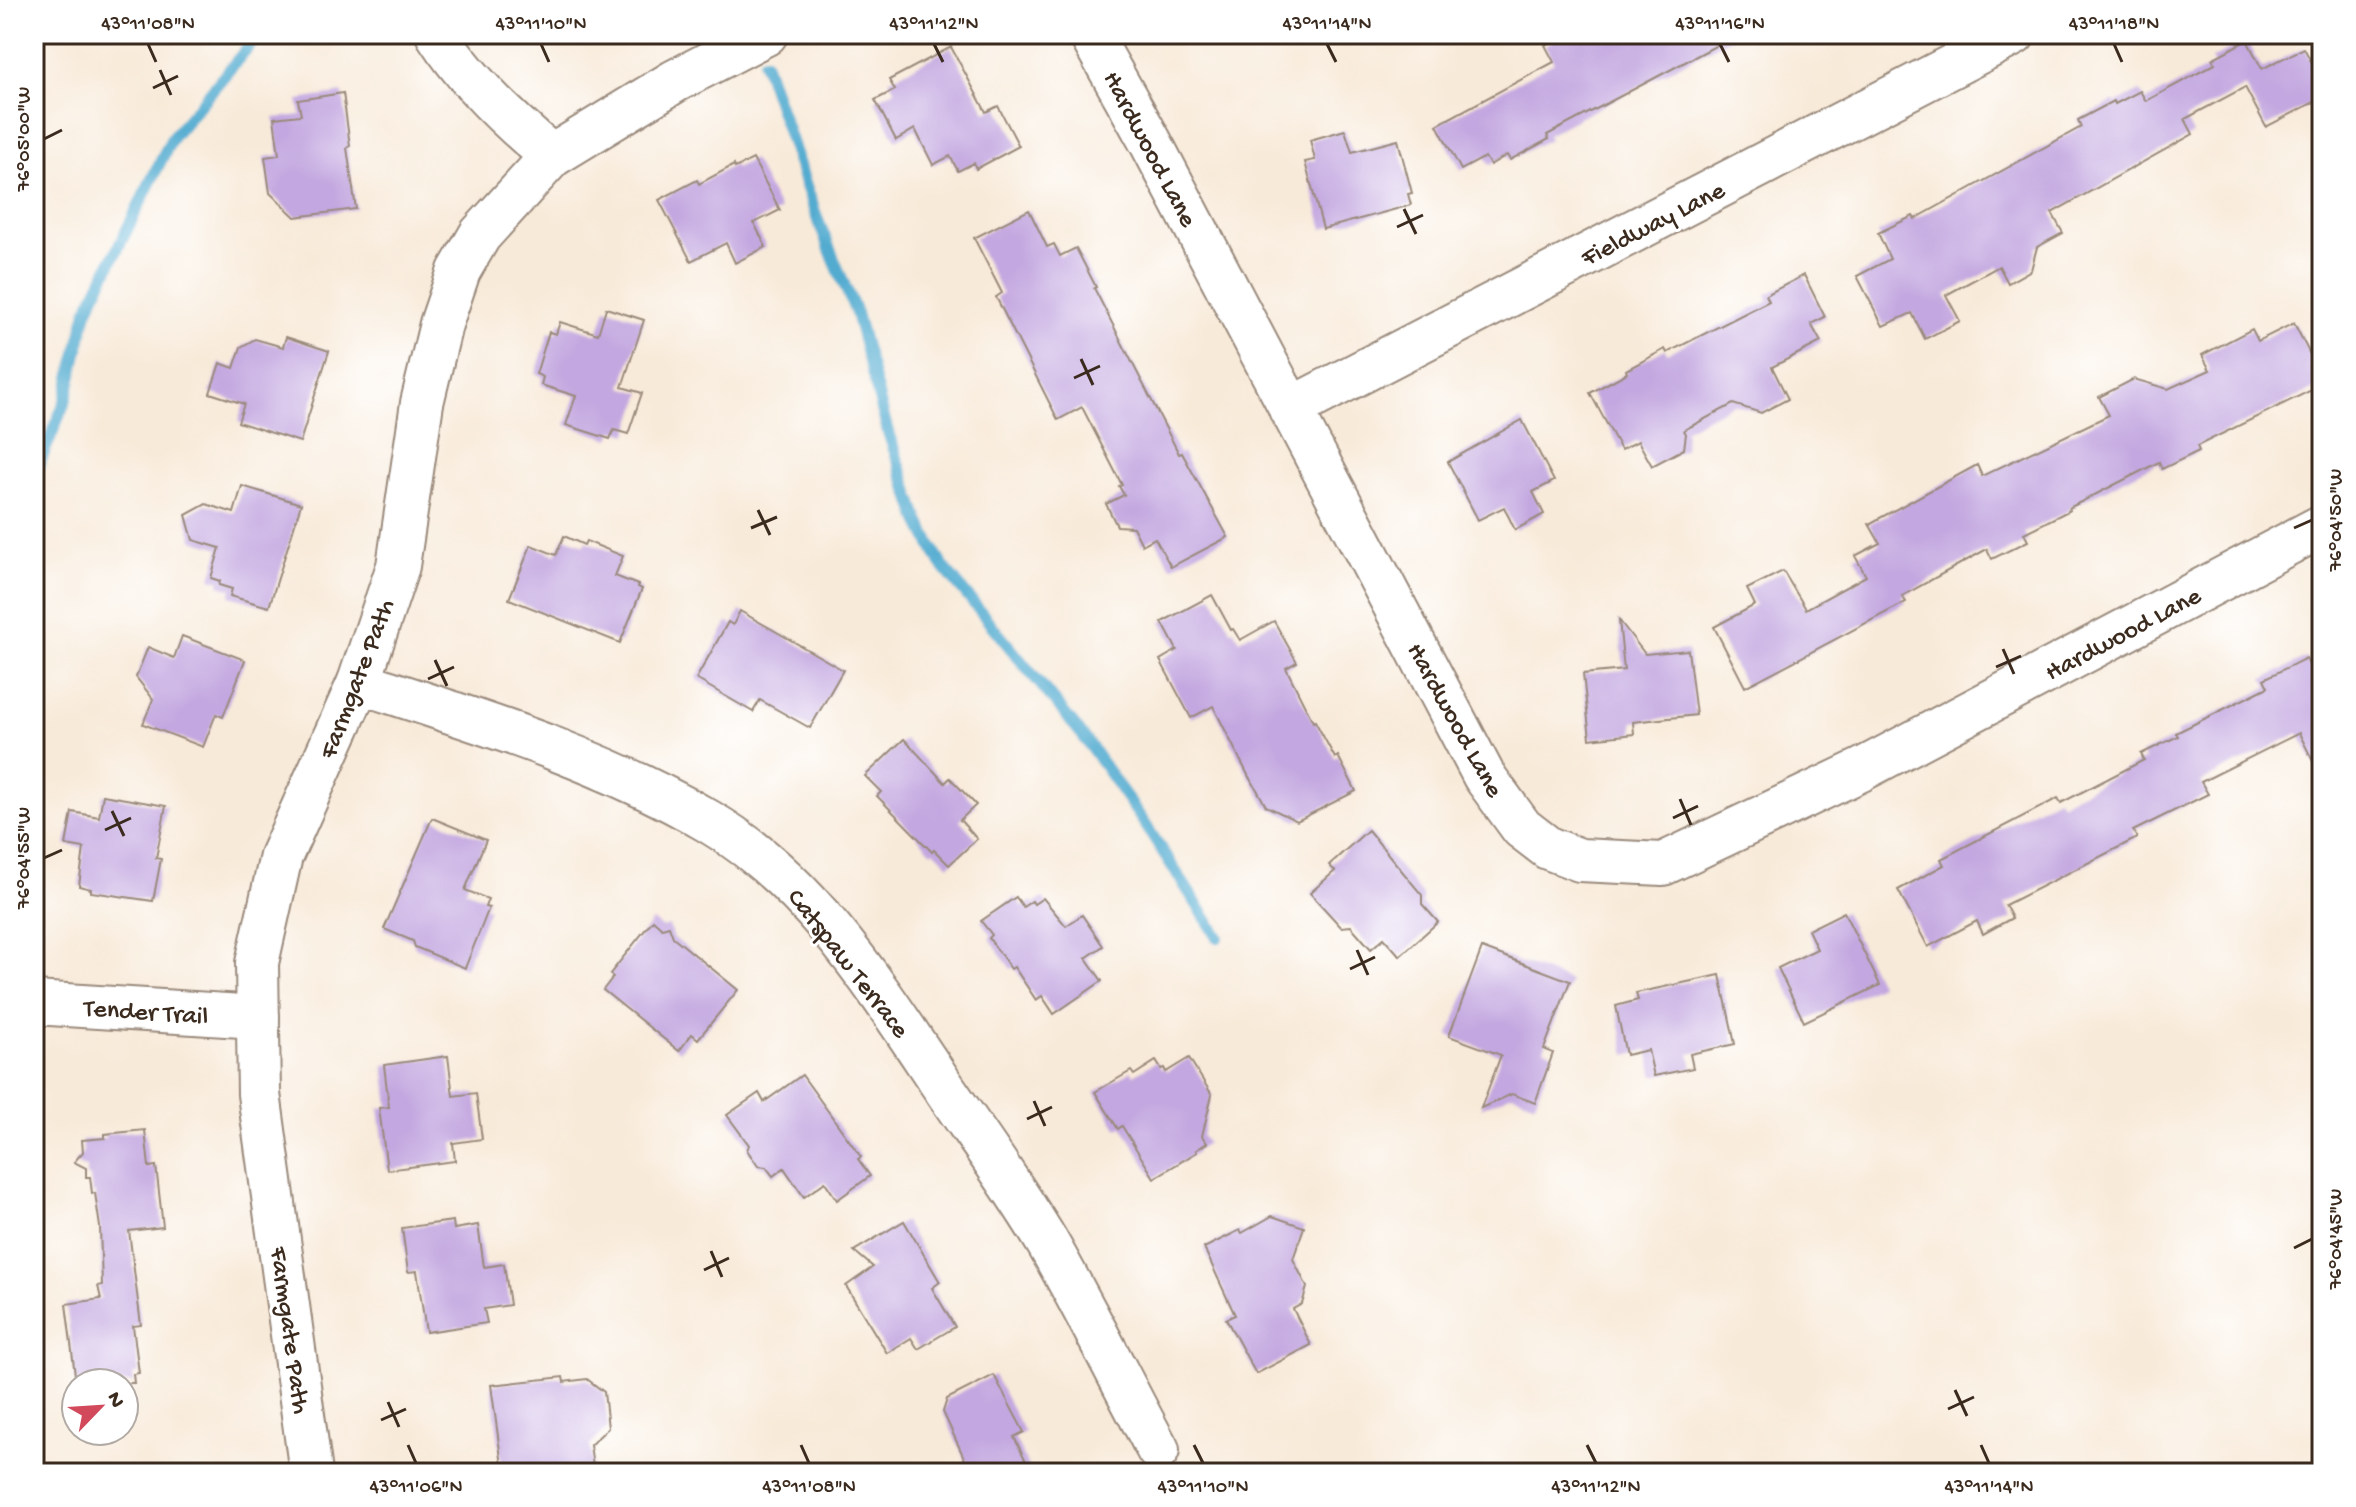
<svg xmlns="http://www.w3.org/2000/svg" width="2356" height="1507" font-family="'Gochi Hand',sans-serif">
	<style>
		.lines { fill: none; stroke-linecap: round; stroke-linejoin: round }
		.stream { stroke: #53acd0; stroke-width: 12 }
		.building { fill: #c3a7e0 }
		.minor-casing { stroke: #9a8a7c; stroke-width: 46 }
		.minor { stroke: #fff; stroke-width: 42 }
		.ticks { fill: none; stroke: #3b2a1e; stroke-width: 3 }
		.labels { text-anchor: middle; stroke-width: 6; stroke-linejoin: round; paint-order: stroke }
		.street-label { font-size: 26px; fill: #3b2a1e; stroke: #fff }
		.neatline { fill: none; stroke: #3b2a1e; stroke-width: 3 }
		.ticks-label { font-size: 20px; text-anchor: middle; fill: #3b2a1e }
	</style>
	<rect width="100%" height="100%" fill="#fff"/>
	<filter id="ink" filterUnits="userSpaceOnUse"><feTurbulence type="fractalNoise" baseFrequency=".0125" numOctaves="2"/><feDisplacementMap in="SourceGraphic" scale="16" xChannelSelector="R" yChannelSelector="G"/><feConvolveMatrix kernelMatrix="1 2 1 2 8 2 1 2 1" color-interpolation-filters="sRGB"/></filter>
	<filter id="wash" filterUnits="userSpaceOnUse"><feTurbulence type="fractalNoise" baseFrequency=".006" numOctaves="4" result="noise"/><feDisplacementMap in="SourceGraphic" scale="32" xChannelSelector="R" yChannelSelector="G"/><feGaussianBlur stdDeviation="1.8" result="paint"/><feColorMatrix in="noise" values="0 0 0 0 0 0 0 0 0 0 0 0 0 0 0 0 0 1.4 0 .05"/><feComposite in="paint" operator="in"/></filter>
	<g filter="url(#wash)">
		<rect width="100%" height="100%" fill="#f8ead9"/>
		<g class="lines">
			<g class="stream">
				<path d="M764 62 817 218 856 313 888 432 919 521 941 564 1084 737 1145 824 1218 937"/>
				<path d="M34 477 66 399 87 311 172 138 259 34"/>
			</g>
		</g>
		<g id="blocks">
			<g class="building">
				<path d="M1566 34H1738L1547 135 1549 139 1510 160 1507 155 1490 165 1485 157 1461 170 1437 125 1554 62 1545 45Z"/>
				<path d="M2247 40 2262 69 2304 48 2322 82V98L2266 127 2245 87 2185 119 2193 134 2052 213 2063 233 2037 247 2031 270 2008 283 1999 266 1946 295 1960 321 1925 339 1912 313 1883 326 1857 276 1890 259 1878 233 1913 216 1915 219 2081 127 2078 120 2114 101 2115 104 2140 91 2146 101 2215 64 2212 59Z"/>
				<path d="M951 47 986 112 998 106 1019 146 976 169 974 163 958 171 950 156 933 165 915 129 896 140 875 100 895 90 889 80Z"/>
				<path d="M343 93 350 146 347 148 356 209 295 217 270 193 265 157 279 155 274 118 301 115 298 100Z"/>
				<path d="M1345 130 1352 152 1398 140 1412 193 1408 194 1411 205 1323 229 1305 162 1315 160 1310 140Z"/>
				<path d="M753 159 780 210 754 223 766 247 735 263 726 243 691 261 659 200 697 180 699 184 734 165 735 168Z"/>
				<path d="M1029 210 1047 247 1054 244 1060 256 1076 248 1096 287 1094 288 1179 454 1182 453 1228 537 1171 567 1155 538 1142 545 1133 527 1117 526 1106 504 1124 495 1119 486 1122 485 1082 407 1058 420 996 297 1002 293 974 238Z"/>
				<path d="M1804 275 1825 317 1811 324 1821 342 1772 367 1788 399 1761 413 1733 404 1684 430 1686 434 1684 449 1652 466 1638 441 1621 450 1590 393 1627 373 1626 370 1665 349 1667 353 1769 301 1766 295Z"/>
				<path d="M606 308 644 320 622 387 642 393 628 434 614 430 610 439 566 425 576 396 541 385 543 377 536 374 549 332 556 334 560 322 598 334Z"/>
				<path d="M2294 323 2322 378V385L2197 446 2199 451 2162 469 2159 462 2069 508 2070 510 2024 533 2028 541 1992 559 1987 549 1902 596 1906 602 1745 687 1714 627 1755 605 1747 589 1783 571 1806 609 1866 576 1855 556 1880 543 1869 524 1977 465 1982 476 2109 415 2099 397 2134 379 2168 389 2210 370 2202 355 2252 329 2258 341Z"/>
				<path d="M286 337 329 351 300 442 238 422 244 404 210 393 220 363 234 368 241 347 255 339 283 347Z"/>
				<path d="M1522 420 1554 481 1533 492 1544 514 1515 530 1504 507 1478 520 1448 462Z"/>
				<path d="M242 486 301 504 269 607 230 596 232 589 219 585 220 581 211 578 220 548 193 540 186 515 206 504 234 513Z"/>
				<path d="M564 536 584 545 586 541 623 556 615 576 638 585V587L642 589 620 643 509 599 531 545 556 555Z"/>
				<path d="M1212 595 1231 630 1233 629 1240 640 1274 621 1297 662 1286 668 1313 722 1315 721 1335 758 1338 756 1356 791 1297 821 1266 806 1251 779H1250L1213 706 1191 718 1160 660 1177 650 1162 622Z"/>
				<path d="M740 611 843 670 810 728 760 700 753 712 696 679 728 622 733 625Z"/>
				<path d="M1619 620 1645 654 1688 650 1696 715 1633 722 1634 734 1590 739 1583 674 1624 670Z"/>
				<path d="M182 636 245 660 223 717 216 714 203 747 143 724 153 699 136 677 148 647 174 658Z"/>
				<path d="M2306 658 2313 674 2322 670V779L2299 733 2201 782 2208 794 2133 831 2137 838 2005 905 2012 918 1983 934 1977 921 1928 947 1898 890 1944 865 1941 859 2058 798 2061 803 2144 760 2141 754 2178 736 2176 733 2268 687 2264 679Z"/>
				<path d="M904 739 945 783 950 778 976 805 960 820 977 839 949 865 934 850 932 852 877 796 881 792 865 776Z"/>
				<path d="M103 795 166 806 156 858 161 859 153 901 91 892V889L79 886 84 848 66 845 72 812 99 817Z"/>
				<path d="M432 818 486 840 465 890 488 899 485 907 489 908 465 968 415 947 413 941 384 929Z"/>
				<path d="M1368 830 1422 895V904L1438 922 1400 956 1384 938 1371 949 1351 926 1341 927 1310 893 1335 871 1329 865Z"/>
				<path d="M1016 897 1023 907 1032 901 1034 904 1043 898 1066 926 1082 915 1103 946 1086 958 1102 981 1054 1014 1042 996 1036 1000 1014 967 1011 969 989 938 992 935 981 921Z"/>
				<path d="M1844 912 1880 985 1804 1022 1778 968 1817 949 1808 930Z"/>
				<path d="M653 920 662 928 669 926 673 937 738 990 698 1039 692 1034 679 1051 603 990 613 977 610 974Z"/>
				<path d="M1482 948 1570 981 1544 1049 1553 1053 1535 1103 1512 1094 1481 1108 1501 1055 1449 1036Z"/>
				<path d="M1720 975 1735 1044 1690 1054 1693 1068 1654 1076 1648 1050 1626 1055 1616 1006 1638 1000 1636 993Z"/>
				<path d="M448 1056 453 1096 476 1093 482 1139 453 1143 455 1161 387 1170 379 1108 389 1107 384 1065Z"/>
				<path d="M1189 1058 1212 1095 1202 1136 1207 1143 1196 1150 1197 1152 1154 1178 1122 1126 1118 1129 1095 1092 1131 1071 1134 1075 1156 1061 1161 1069 1164 1068 1166 1072Z"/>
				<path d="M802 1075 861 1157 858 1159 870 1176 837 1200 825 1182 804 1197 784 1168 773 1176 766 1167 758 1166 747 1150 749 1145 727 1115 759 1093 764 1102Z"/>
				<path d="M145 1130 149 1167 156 1166 163 1227 129 1231 141 1325 133 1326 139 1373 133 1374 134 1383H76L66 1304 101 1299 98 1286 102 1285 100 1227 95 1193H92L90 1177H86V1168L74 1162 83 1152 82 1140 105 1138V1134Z"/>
				<path d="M1272 1216 1304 1227 1293 1259 1307 1287 1302 1304 1293 1309 1311 1345 1256 1374 1226 1319 1235 1315 1204 1248 1240 1230 1242 1233Z"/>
				<path d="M453 1221 454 1229 478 1225 484 1267 504 1264 510 1305 484 1309 487 1323 426 1332 417 1271 408 1272 402 1228Z"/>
				<path d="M904 1221 940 1282 932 1288 955 1327 918 1349 911 1338 887 1353 846 1286 873 1267 854 1251Z"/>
				<path d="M994 1375 1024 1432 1014 1437 1032 1473H971L943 1412 947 1399Z"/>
				<path d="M563 1377 564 1382 587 1379 604 1392 608 1428 590 1445 594 1473H503L491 1385Z"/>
			</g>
		</g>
	</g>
	<g filter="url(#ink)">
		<use href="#blocks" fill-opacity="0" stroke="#9a8a7c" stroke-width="2"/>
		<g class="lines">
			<defs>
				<g id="minor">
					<path d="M437 34C467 81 509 121 552 156"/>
					<path d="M1090 34 1151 143 1484 776 1522 828 1548 848 1580 860 1663 864 1861 770 2322 526"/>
					<path d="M1290 409 2014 34"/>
					<path d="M359 682C478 721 600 758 708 821 807 878 874 983 936 1076 973 1131 1013 1185 1047 1242 1086 1310 1121 1381 1158 1450"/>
					<path d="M34 1003 258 1017"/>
					<path d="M311 1473 259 1094 257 963 281 856 359 682 398 566 422 403 441 324 459 271 480 235 552 156 675 81 766 34"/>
				</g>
			</defs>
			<use href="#minor" class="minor-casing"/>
			<use href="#minor" class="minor"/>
		</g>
	</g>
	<path class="ticks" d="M148 44 156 62M541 44 549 62M934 44 943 62M1327 44 1336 62M1720 44 1729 62M2114 44 2122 62M160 70 171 95M153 88 178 76M44 139 62 130M1404 209 1416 234M1397 227 1423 215M1081 359 1093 385M1074 378 1100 366M758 510 770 535M751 528 777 517M2294 528 2312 520M2003 649 2014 674M435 660 447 686M1996 667 2021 656M428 679 454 667M1680 799 1691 825M112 811 124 836M1673 818 1698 806M105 830 131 818M44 858 62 850M1357 950 1368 975M1350 969 1375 957M1034 1101 1045 1126M1027 1119 1052 1107M2294 1248 2312 1239M711 1251 722 1277M704 1270 729 1258M1955 1390 1967 1416M388 1402 399 1427M1948 1409 1974 1397M381 1420 406 1409M408 1445 416 1463M801 1445 809 1463M1194 1445 1203 1463M1587 1445 1596 1463M1981 1445 1989 1463"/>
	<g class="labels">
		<g class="street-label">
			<text transform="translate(1152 148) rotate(62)" y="9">Hardwood Lane</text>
			<text transform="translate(1652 222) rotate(-27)" y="9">Fieldway Lane</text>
			<text transform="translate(2122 632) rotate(-28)" y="9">Hardwood Lane</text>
			<text transform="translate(355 678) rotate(-69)" y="9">Farmgate Path</text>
			<text transform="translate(1457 719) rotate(61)" y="9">Hardwood Lane</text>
			<text transform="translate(850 962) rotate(52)" y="9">Catspaw Terrace</text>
			<text transform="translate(146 1010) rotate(4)" y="9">Tender Trail</text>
			<text transform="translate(292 1330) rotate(82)" y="9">Farmgate Path</text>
		</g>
	</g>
	<rect width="2356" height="1507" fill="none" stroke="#fff" stroke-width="88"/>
	<g transform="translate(100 1407) rotate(65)"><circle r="38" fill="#ffffff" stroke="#b1aaa5" stroke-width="2"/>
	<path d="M0-6L14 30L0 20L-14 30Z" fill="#d1495b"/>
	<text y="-12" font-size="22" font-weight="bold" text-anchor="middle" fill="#3b2a1e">N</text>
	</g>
	<rect x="44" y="44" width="2268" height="1419" class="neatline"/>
	<g class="ticks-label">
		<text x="148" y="29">43°11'08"N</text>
		<text x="541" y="29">43°11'10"N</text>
		<text x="934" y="29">43°11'12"N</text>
		<text x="1327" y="29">43°11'14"N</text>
		<text x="1720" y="29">43°11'16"N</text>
		<text x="2114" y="29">43°11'18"N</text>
		<text transform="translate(22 139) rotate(-90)" y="7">76°05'00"W</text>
		<text transform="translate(2334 520) rotate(-90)" y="7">76°04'50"W</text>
		<text transform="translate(22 858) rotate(-90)" y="7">76°04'55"W</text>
		<text transform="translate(2334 1239) rotate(-90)" y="7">76°04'45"W</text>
		<text x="416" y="1492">43°11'06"N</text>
		<text x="809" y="1492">43°11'08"N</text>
		<text x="1203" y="1492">43°11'10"N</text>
		<text x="1596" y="1492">43°11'12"N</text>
		<text x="1989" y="1492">43°11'14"N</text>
	</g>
</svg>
